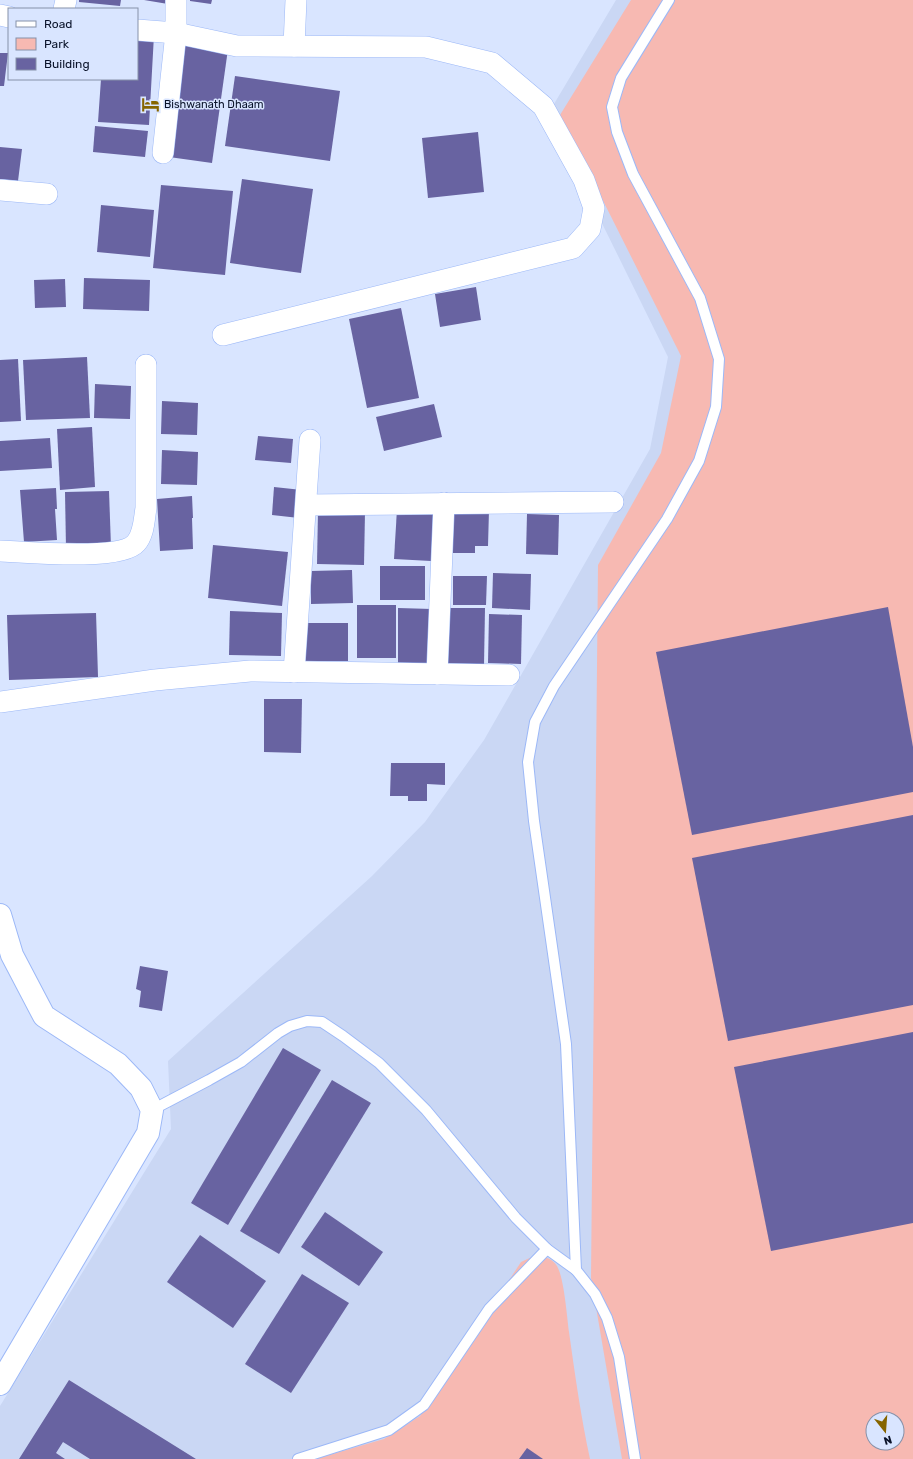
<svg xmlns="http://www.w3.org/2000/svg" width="913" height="1459" font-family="Rubik,sans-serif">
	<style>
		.built { fill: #cad7f4; fill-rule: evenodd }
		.green { fill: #f7b9b2; fill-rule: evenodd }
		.building { fill: #6863a1 }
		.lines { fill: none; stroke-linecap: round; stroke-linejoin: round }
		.service-casing { stroke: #9cb8f7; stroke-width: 12 }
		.minor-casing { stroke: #9cb8f7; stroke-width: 22 }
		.tertiary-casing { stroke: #9cb8f7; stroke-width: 24 }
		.service { stroke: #fff; stroke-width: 10 }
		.minor { stroke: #fff; stroke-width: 21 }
		.tertiary { stroke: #fff; stroke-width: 22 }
		.labels { text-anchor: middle; stroke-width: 3; stroke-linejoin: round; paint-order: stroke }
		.poi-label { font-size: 11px; fill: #091229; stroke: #d9e5ff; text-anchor: start }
	</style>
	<rect width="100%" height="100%" fill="#d9e5ff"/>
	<path class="built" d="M616 0H913V1459H0V1406L171 1129 168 1061 372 876 425 822 484 740 650 449 668 357 548 114ZM873 1419H897V1443H873Z"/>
	<g class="green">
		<path d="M631 0H913V1459H622L591 1278 598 565 661 453 681 356 560 115ZM873 1419H897V1443H873Z"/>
		<path d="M536 1255C543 1256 552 1258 557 1266 564 1278 567 1316 569 1332 575 1375 581 1417 590 1459H315L384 1439 420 1416 521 1262Z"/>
	</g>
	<g class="building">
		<path d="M79 0H121L120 6 79 2Z"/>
		<path d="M144 0H168V4Z"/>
		<path d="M190 0H212L211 4 190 1Z"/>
		<path d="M137 34 154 35 149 125 98 122 101 79H137Z"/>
		<path d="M185 43 228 49 212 163 169 157Z"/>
		<path d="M0 53H8L4 86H0Z"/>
		<path d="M235 76 340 91 330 161 225 146Z"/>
		<path d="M95 126 148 131 145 157 93 152Z"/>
		<path d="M478 132 484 192 428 198 422 138Z"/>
		<path d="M0 147 22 149 18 181 0 179Z"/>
		<path d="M242 179 313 189 301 273 230 263Z"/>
		<path d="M161 185 233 191 225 275 153 268Z"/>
		<path d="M101 205 154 210 150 257 97 252Z"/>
		<path d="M84 278 150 280 149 311 83 309Z"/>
		<path d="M65 279 66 307 35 308 34 280Z"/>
		<path d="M476 287 481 320 440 327 435 294Z"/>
		<path d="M401 308 419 398 367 408 349 319Z"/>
		<path d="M87 357 90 418 26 420 23 360Z"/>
		<path d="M18 359 21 421 0 422V360Z"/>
		<path d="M95 384 131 386 130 419 94 418Z"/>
		<path d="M162 401 198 403 197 435 161 434Z"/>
		<path d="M434 404 442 437 384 451 376 417Z"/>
		<path d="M92 427 95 487 60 490 57 429Z"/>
		<path d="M258 436 293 439 291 463 255 460Z"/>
		<path d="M50 438 52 468 0 471V441Z"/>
		<path d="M162 450 198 452 197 485 161 484Z"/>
		<path d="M274 487 302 490 299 518 272 515Z"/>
		<path d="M56 488 57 509H55L57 540 24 542 20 490Z"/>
		<path d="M109 491 111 547 66 548 65 492Z"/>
		<path d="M192 496 193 518H192L193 549 160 551 157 499Z"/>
		<path d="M397 509 434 512 431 561 394 559Z"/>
		<path d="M453 510H489L488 546H475V553H453Z"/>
		<path d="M318 511 365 512 364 565 317 564Z"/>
		<path d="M527 514 559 515 558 555 526 554Z"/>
		<path d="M213 545 288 552 282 606 208 598Z"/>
		<rect x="380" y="566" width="45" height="34"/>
		<path d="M352 570 353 603 311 604V571Z"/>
		<path d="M493 573 531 574 530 610 492 608Z"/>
		<path d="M453 576H487L486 605H453Z"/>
		<rect x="357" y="605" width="39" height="53"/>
		<path d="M888 607 913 747V792L692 835 656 652Z"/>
		<path d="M398 608 432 609V667H398Z"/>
		<path d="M447 608H485L484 665H446Z"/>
		<path d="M230 611 282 613 281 656 229 655Z"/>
		<path d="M96 613 98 677 9 680 7 615Z"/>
		<path d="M489 614 522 615 521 664 488 663Z"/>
		<rect x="302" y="623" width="46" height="38"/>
		<path d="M264 699H302L301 753 264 752Z"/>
		<path d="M391 763H445V785L427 784V801H408V796H390Z"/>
		<path d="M913 815V1005L728 1041 692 858Z"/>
		<path d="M140 966 168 971 162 1011 139 1007 141 991 136 989Z"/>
		<path d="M913 1032V1223L771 1251 734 1067Z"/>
		<path d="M283 1048 321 1070 228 1225 191 1203Z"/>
		<path d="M332 1080 371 1103 279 1254 240 1231Z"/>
		<path d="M325 1212 383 1252 359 1286 301 1247Z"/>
		<path d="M200 1235 266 1281 233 1328 167 1282Z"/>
		<path d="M302 1274 349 1303 291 1393 245 1364Z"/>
		<path d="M69 1380 196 1459H90L63 1442 56 1453 65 1459H19Z"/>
		<path d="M527 1448 543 1459H519Z"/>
	</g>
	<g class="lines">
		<defs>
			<g id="service">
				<path d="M152 1110 209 1080 241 1062 278 1033 290 1026 307 1021 322 1022 343 1036 379 1063 426 1110 516 1218 547 1249 576 1270 595 1294 607 1318 619 1357 635 1459"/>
				<path d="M576 1270 566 1044 534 821 528 762 535 722 554 686 667 519 699 461 716 407 719 359 700 298 633 174 617 132 612 107 621 78 669 0"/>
				<path d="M298 1459 389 1430 424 1405 489 1309 547 1249"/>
			</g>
			<g id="minor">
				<path d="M64 9 66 0"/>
				<path d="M0 15 9 17"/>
				<path d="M137 30 176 33 237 46 426 47 492 63 543 106 584 180 594 208 590 229 573 248 223 335"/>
				<path d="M294 46 296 0"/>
				<path d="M163 153 176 33V0"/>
				<path d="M0 190 47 194"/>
				<path d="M306 505 613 502"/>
				<path d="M0 551C25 552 121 561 136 543 144 534 144 520 146 508V365"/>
				<path d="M294 672 310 440"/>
				<path d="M437 674 444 503"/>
				<path d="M0 702 155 680 250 671 509 675"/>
			</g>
			<path id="tertiary" d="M0 915 12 955 44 1016 118 1064 141 1088 152 1110 148 1133 0 1384"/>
		</defs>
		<use href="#service" class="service-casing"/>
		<use href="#minor" class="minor-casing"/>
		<use href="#tertiary" class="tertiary-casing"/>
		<use href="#service" class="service"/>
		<use href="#minor" class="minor"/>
		<use href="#tertiary" class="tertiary"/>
	</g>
	<defs>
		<symbol id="hotel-bare" viewBox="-9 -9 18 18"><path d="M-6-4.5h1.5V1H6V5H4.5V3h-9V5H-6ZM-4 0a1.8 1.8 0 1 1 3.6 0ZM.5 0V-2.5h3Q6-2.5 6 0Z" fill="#866500" stroke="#d9e5ff" stroke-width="2.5" paint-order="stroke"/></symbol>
	</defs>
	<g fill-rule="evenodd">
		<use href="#hotel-bare" x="138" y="92" width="25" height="25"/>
	</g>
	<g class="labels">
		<g class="poi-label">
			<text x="164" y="108">Bishwanath Dhaam</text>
		</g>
	</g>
	<rect x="8" y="8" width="130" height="72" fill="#d9e5ff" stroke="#8691a9"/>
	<rect x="16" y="21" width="20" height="6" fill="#ffffff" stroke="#8691a9"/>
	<text x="44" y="28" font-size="12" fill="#091229">Road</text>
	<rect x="16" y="38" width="20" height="12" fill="#f7b9b2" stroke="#8691a9"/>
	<text x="44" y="48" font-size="12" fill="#091229">Park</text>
	<rect x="16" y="58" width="20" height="12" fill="#6863a1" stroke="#8691a9"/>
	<text x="44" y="68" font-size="12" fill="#091229">Building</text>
	<g transform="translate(885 1431) rotate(163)"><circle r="19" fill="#d9e5ff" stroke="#8691a9"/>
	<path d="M0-3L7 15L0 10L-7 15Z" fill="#866500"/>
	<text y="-6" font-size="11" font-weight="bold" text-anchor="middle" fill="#091229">N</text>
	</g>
</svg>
